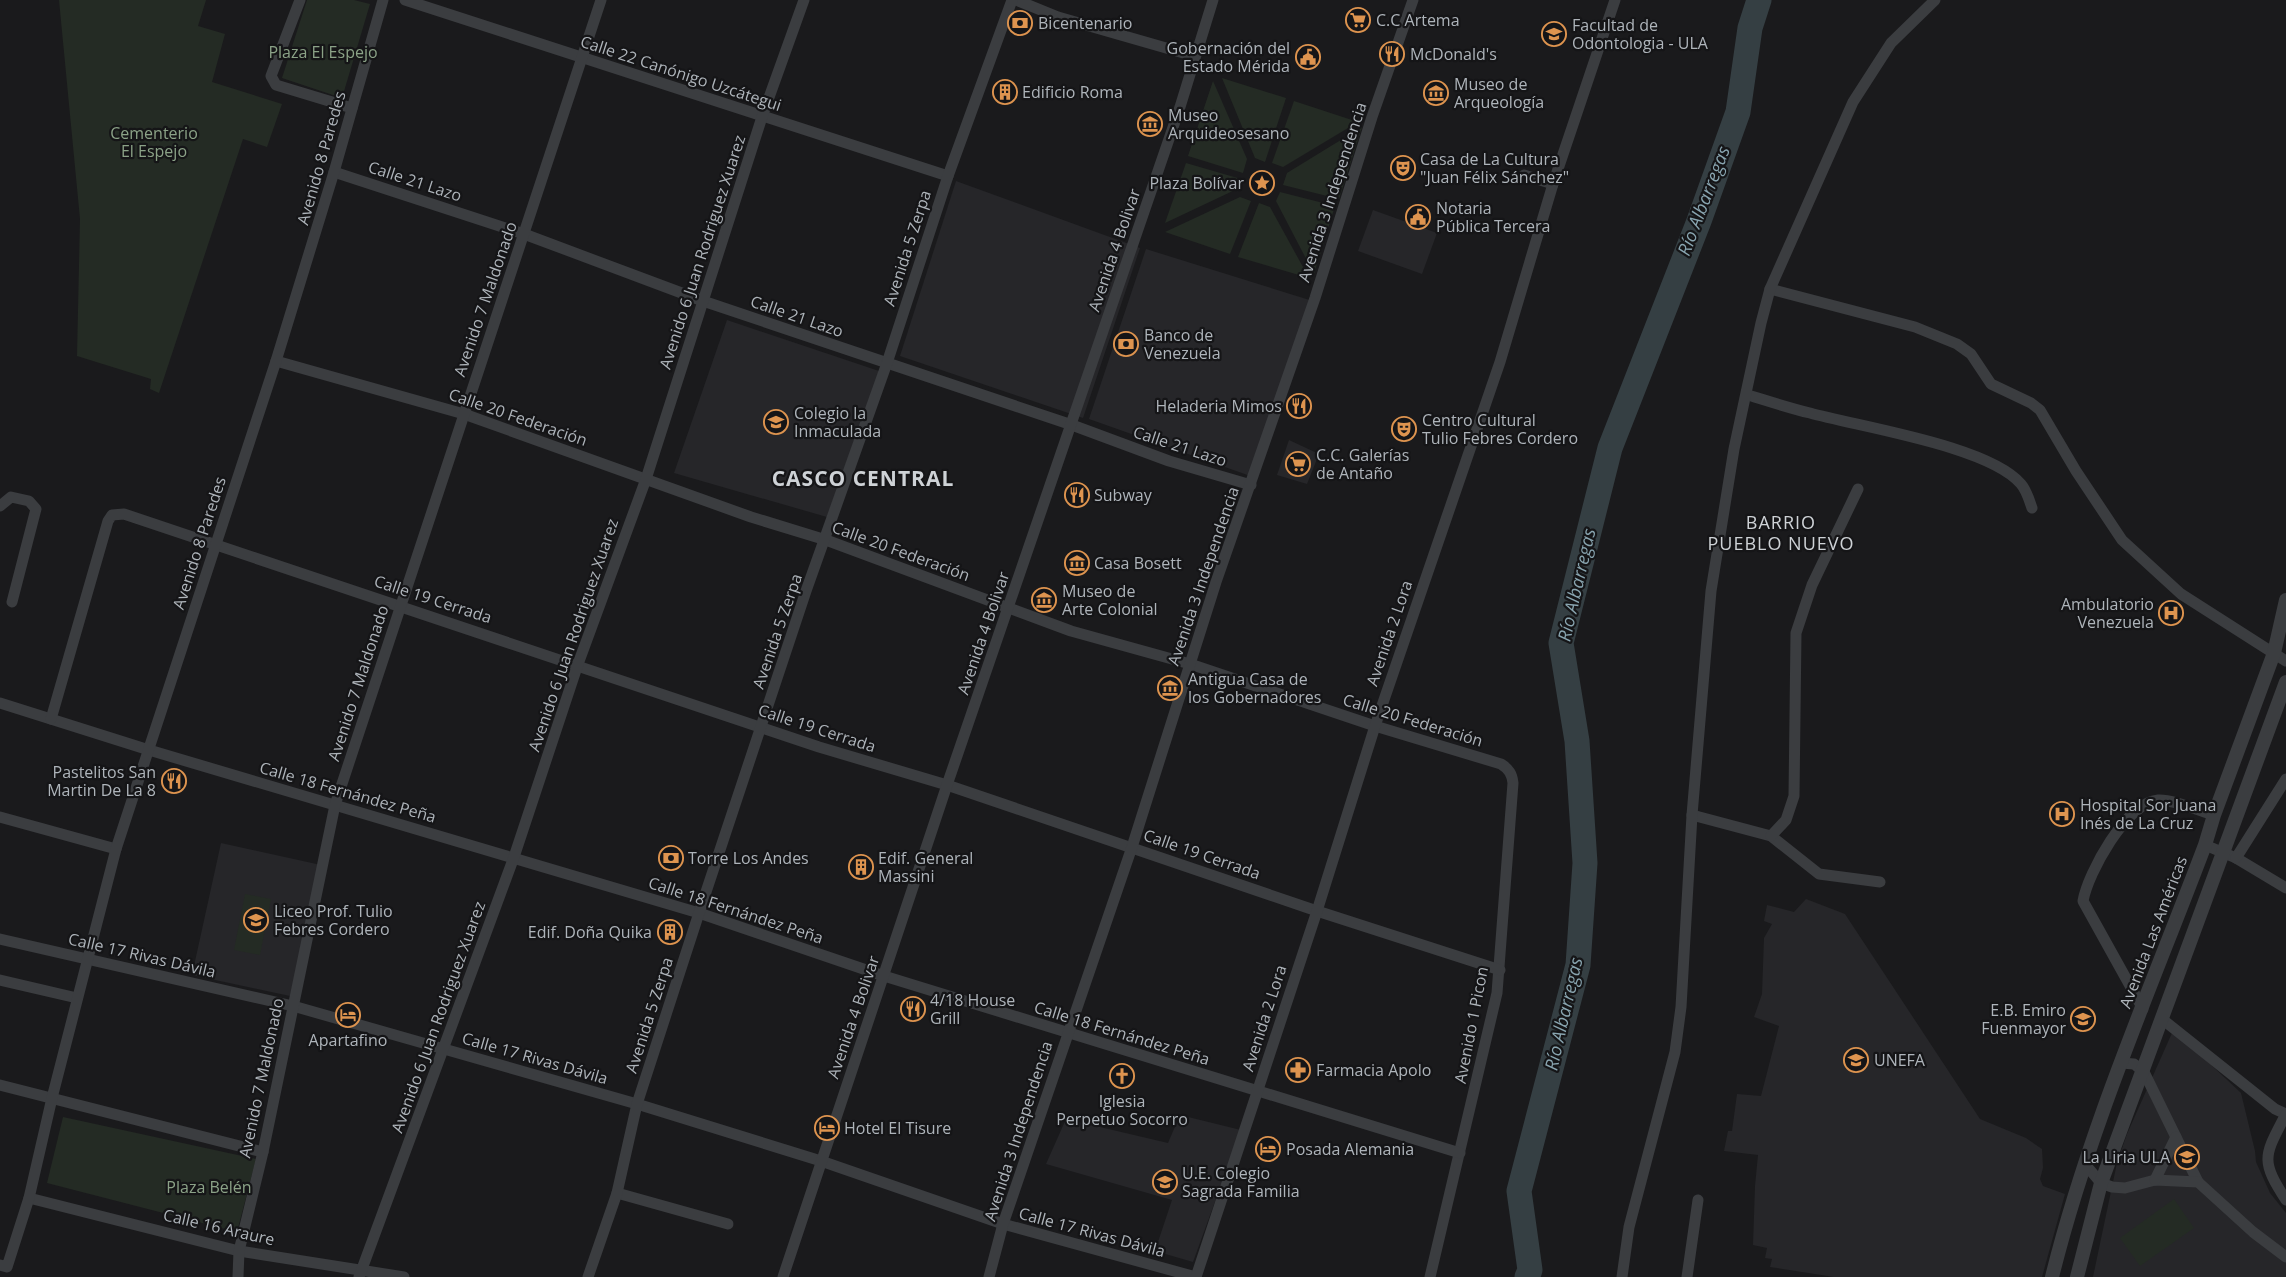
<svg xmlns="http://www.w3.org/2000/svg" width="2286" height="1277" font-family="'Open Sans',sans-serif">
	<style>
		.built { fill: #262629 }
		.green { fill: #242b24 }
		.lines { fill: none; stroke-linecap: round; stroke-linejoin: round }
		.river { stroke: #353f43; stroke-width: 25 }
		.minor { stroke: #3b3d40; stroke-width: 11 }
		.tertiary { stroke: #3b3d40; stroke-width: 14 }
		.labels { text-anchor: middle; stroke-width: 4.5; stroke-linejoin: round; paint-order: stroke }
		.poi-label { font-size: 16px; fill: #aeb4ba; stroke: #151517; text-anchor: start }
		.park-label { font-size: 16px; fill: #8ba287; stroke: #151517 }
		.street-label { font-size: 16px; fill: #aeb4ba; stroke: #151517 }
		.water-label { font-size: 18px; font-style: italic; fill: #89a5b0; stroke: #151517 }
		.neighbourhood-label { font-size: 18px; letter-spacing: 1px; fill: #ced2d6; stroke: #151517 }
		.district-label { font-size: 21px; font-weight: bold; letter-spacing: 1px; fill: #ced2d6; stroke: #151517 }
	</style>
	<rect width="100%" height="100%" fill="#1a1a1c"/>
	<g class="built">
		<path d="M956 181 1140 248 1083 418 900 356Z"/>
		<path d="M1373 210 1437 233 1422 274 1358 251Z"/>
		<path d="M1146 249 1316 302 1256 478 1089 419Z"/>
		<path d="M727 320 879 371 827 517 674 473Z"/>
		<path d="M1289 440 1319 454 1307 484 1277 475Z"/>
		<path d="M221 843 321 865 290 996 192 975Z"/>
		<path d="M1806 899 1845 914 1980 1119 2026 1138 2042 1149 2043 1168 2040 1179 2043 1186 2065 1194 2042 1277H1834L1770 1267 1772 1259 1765 1258 1767 1248 1753 1245 1755 1186 1758 1155 1724 1151 1728 1131H1732L1737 1094 1761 1096 1779 1026 1754 1017 1762 994 1764 938 1772 924 1764 921 1767 905 1794 912Z"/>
		<path d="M2172 1033H2177L2241 1093 2255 1151 2256 1162 2270 1193 2286 1213V1277H2093L2117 1163 2127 1134Z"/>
		<path d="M1180 1115 1241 1130 1193 1262 1155 1251 1172 1200 1046 1164 1066 1119 1168 1143Z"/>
	</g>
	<g class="green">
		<path d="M59 0H206L198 26 225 34 212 82 282 104 267 147 243 139 159 393 150 389 151 379 77 356 80 219Z"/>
		<path d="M307 0H354L370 4 342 98 282 78Z"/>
		<path d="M1222 78 1286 98 1265 162 1255 158Z"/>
		<path d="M1213 81 1247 159 1243 173 1188 156Z"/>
		<path d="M1294 101 1358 122 1283 167 1272 163Z"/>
		<path d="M1362 127 1339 199 1283 185 1287 173Z"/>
		<path d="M1186 163 1241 179 1237 189 1165 223Z"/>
		<path d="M1280 192 1335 206 1314 274 1276 201Z"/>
		<path d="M1240 197 1251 201 1230 254 1165 232Z"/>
		<path d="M1259 203 1270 207 1309 278 1238 257Z"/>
		<path d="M245 894 271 899 260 955 234 950Z"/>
		<path d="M63 1117 256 1159 237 1232 47 1183Z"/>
		<path d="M2174 1199 2194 1228 2140 1266 2120 1238Z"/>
	</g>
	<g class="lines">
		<path class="river" d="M1527 1277 1530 1270 1519 1191 1578 965 1585 863 1577 741 1561 643 1610 448 1699 221 1738 112 1750 28 1759 0"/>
		<g class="minor">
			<path d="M300 0 271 76 276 85 352 108"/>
			<path d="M405 0 948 176"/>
			<path d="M1016 0 1058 17 1194 56"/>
			<path d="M334 172 524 234 703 301 1072 425 1169 461 1251 485"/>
			<path d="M1524 175 1553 184"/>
			<path d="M1770 289 1915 327 1957 344 1971 354 1991 384 2031 403 2040 410 2076 471 2122 540 2181 594 2286 661"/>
			<path d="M276 361 464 414 751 517 826 540 1071 631 1190 664 1375 726 1501 764C1509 769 1512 774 1513 783L1497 993 1430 1277"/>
			<path d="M1748 395C1768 401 1789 408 1810 413 1860 427 1989 446 2021 484 2027 491 2029 500 2032 508"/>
			<path d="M0 506 11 497 29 501 36 509 12 602"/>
			<path d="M0 703 149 750 699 913 884 976 1460 1153"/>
			<path d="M51 719 108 521 112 515 124 514 819 747 947 785 1317 911 1500 970"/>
			<path d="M1692 815 1771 836 1819 874 1880 882"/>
			<path d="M0 817 116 849"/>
			<path d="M1771 836 1786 820 1794 796 1796 633 1812 585 1858 489"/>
			<path d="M2205 845 2236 858 2286 888"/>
			<path d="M2236 858 2286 779"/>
			<path d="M0 939 293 1006 444 1049 637 1104 821 1161 1003 1224 1196 1277"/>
			<path d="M0 980 77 998"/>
			<path d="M2143 1009 2083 901C2088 873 2126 803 2158 800 2172 799 2200 811 2214 815"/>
			<path d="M2162 1019 2275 1109 2286 1114"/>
			<path d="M2121 1063 2134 1064 2144 1072 2198 1182"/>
			<path d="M0 1085 263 1152"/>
			<path d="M2286 1114C2265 1155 2259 1159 2286 1200"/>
			<path d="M2084 1163 2101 1183 2112 1187 2125 1188 2155 1180 2198 1182 2253 1232 2286 1257"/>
			<path d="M2155 1180 2176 1137"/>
			<path d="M617 1193 728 1224"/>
			<path d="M29 1198 239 1251 404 1277"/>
			<path d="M0 1265 7 1267 29 1198 52 1098 116 849 276 361 334 172 383 0"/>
			<path d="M238 1277 239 1251 263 1152 335 805 601 0"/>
			<path d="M359 1277 514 857 578 664 646 479 762 117 804 0"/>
			<path d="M588 1277 617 1193 637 1104 699 913 806 591 887 363 948 176 1012 0"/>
			<path d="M783 1277 947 785 1180 107 1213 0"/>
			<path d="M989 1277 1003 1224 1132 847 1216 582 1315 298 1372 117 1413 0"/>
			<path d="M1196 1277 1317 911 1375 726 1500 362 1553 184 1615 0"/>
			<path d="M1622 1277 1629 1227 1675 1052 1681 1007 1692 815 1711 591 1734 449 1761 323 1770 289 1853 102 1891 43 1935 0"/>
			<path d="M1687 1277 1698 1200"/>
		</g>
		<g class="tertiary">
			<path d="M2052 1277C2089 1128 2151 988 2205 845L2214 815 2274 653 2286 600"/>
			<path d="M2077 1277 2101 1183 2286 682"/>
		</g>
	</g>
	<defs>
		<symbol id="supermarket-ring" viewBox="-11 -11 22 22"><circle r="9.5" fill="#151517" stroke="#de944f" stroke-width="1.5"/><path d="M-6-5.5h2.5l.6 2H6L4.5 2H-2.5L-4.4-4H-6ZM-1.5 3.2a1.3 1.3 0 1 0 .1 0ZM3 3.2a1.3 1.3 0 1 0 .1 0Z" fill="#de944f"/></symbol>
		<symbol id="bank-ring" viewBox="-11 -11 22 22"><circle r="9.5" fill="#151517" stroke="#de944f" stroke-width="1.5"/><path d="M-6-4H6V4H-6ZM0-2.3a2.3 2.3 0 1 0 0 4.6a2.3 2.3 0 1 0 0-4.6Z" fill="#de944f"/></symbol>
		<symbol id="university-ring" viewBox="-11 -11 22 22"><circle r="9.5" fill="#151517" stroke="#de944f" stroke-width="1.5"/><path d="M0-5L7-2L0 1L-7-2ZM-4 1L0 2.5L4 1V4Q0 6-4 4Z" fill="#de944f"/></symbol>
		<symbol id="restaurant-ring" viewBox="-11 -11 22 22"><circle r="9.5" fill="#151517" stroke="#de944f" stroke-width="1.5"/><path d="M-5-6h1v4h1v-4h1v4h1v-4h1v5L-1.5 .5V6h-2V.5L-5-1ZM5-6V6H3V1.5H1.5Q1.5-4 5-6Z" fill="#de944f"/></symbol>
		<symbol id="civic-ring" viewBox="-11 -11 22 22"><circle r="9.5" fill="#151517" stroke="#de944f" stroke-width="1.5"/><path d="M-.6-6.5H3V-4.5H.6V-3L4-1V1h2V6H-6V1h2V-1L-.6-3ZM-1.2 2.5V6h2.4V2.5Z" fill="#de944f"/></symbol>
		<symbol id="building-ring" viewBox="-11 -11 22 22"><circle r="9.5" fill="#151517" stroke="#de944f" stroke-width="1.5"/><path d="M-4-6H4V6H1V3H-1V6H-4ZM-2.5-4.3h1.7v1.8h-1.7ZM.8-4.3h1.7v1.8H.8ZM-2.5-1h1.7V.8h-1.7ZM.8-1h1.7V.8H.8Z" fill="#de944f"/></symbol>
		<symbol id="museum-ring" viewBox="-11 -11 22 22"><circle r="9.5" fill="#151517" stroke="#de944f" stroke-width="1.5"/><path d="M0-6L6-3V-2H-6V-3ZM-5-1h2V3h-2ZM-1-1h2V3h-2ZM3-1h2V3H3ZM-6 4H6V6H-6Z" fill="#de944f"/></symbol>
		<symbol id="theatre-ring" viewBox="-11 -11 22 22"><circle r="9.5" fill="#151517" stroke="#de944f" stroke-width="1.5"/><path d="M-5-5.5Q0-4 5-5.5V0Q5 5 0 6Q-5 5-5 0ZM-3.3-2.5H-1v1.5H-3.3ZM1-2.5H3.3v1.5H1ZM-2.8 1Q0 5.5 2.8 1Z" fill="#de944f"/></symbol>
		<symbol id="sight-ring" viewBox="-11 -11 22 22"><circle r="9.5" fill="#151517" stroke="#de944f" stroke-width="1.5"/><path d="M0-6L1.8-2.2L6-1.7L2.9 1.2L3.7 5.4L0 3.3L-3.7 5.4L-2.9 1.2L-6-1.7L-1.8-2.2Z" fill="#de944f"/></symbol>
		<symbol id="school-ring" viewBox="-11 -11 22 22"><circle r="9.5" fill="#151517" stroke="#de944f" stroke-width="1.5"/><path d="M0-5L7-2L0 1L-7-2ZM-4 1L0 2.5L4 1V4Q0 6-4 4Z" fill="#de944f"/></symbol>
		<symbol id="hospital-ring" viewBox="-11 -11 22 22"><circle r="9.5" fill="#151517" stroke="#de944f" stroke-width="1.5"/><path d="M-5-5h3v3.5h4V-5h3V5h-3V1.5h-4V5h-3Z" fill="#de944f"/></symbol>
		<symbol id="hotel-ring" viewBox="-11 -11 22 22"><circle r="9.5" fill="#151517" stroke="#de944f" stroke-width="1.5"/><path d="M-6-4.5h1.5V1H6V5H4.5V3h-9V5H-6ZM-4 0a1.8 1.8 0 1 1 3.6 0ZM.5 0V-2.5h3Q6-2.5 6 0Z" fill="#de944f"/></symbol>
		<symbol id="pharmacy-ring" viewBox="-11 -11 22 22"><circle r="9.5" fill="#151517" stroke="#de944f" stroke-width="1.5"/><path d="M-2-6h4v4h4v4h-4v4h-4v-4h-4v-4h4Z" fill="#de944f"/></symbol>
		<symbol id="church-ring" viewBox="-11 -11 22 22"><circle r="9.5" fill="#151517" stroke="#de944f" stroke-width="1.5"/><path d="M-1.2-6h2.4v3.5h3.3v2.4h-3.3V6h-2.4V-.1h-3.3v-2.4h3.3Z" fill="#de944f"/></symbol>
	</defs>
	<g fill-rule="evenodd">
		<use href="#supermarket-ring" x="1344" y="6" width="28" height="28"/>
		<use href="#bank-ring" x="1006" y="9" width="28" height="28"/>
		<use href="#university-ring" x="1540" y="20" width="28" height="28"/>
		<use href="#restaurant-ring" x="1378" y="40" width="28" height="28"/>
		<use href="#civic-ring" x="1294" y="43" width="28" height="28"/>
		<use href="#building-ring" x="991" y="78" width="28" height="28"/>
		<use href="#museum-ring" x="1422" y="79" width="28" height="28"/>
		<use href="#museum-ring" x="1136" y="110" width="28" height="28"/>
		<use href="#theatre-ring" x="1389" y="154" width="28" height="28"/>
		<use href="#sight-ring" x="1248" y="169" width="28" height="28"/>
		<use href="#civic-ring" x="1404" y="203" width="28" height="28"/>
		<use href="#bank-ring" x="1112" y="330" width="28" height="28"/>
		<use href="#restaurant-ring" x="1285" y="392" width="28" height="28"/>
		<use href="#school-ring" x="762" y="408" width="28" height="28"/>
		<use href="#theatre-ring" x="1390" y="415" width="28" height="28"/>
		<use href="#supermarket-ring" x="1284" y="450" width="28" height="28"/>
		<use href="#restaurant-ring" x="1063" y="481" width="28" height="28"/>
		<use href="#museum-ring" x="1063" y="549" width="28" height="28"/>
		<use href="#museum-ring" x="1030" y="586" width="28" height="28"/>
		<use href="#hospital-ring" x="2157" y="599" width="28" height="28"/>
		<use href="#museum-ring" x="1156" y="674" width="28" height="28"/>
		<use href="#restaurant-ring" x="160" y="767" width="28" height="28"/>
		<use href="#hospital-ring" x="2048" y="800" width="28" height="28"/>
		<use href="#bank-ring" x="657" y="844" width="28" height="28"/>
		<use href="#building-ring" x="847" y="853" width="28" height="28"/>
		<use href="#school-ring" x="242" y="906" width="28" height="28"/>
		<use href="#building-ring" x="656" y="918" width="28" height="28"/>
		<use href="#restaurant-ring" x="899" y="995" width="28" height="28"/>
		<use href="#hotel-ring" x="334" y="1001" width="28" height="28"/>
		<use href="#school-ring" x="2069" y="1005" width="28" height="28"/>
		<use href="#university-ring" x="1842" y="1046" width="28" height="28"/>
		<use href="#pharmacy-ring" x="1284" y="1056" width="28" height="28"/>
		<use href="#church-ring" x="1108" y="1062" width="28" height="28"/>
		<use href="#hotel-ring" x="813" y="1114" width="28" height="28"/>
		<use href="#hotel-ring" x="1254" y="1135" width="28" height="28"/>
		<use href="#university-ring" x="2173" y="1143" width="28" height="28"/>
		<use href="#school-ring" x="1151" y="1168" width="28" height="28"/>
	</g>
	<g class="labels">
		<g class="poi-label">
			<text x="1376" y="26">C.C Artema</text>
			<text x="1038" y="29">Bicentenario</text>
			<text x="1572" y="31">Facultad de<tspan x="1572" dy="18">Odontologia - ULA</tspan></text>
			<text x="1290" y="54" text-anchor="end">Gobernación del<tspan x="1290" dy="18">Estado Mérida</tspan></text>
			<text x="1410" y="60">McDonald's</text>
			<text x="1454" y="90">Museo de<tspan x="1454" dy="18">Arqueología</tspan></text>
			<text x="1022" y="98">Edificio Roma</text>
			<text x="1168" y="121">Museo<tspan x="1168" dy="18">Arquideosesano</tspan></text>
			<text x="1420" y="165">Casa de La Cultura<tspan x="1420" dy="18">"Juan Félix Sánchez"</tspan></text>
			<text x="1244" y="189" text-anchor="end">Plaza Bolívar</text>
			<text x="1436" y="214">Notaria<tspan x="1436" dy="18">Pública Tercera</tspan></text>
			<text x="1144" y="341">Banco de<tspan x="1144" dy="18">Venezuela</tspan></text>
			<text x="1282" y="412" text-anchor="end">Heladeria Mimos</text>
			<text x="794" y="419">Colegio la<tspan x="794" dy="18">Inmaculada</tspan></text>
			<text x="1422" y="426">Centro Cultural<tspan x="1422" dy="18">Tulio Febres Cordero</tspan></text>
			<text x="1316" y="461">C.C. Galerías<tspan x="1316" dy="18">de Antaño</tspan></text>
			<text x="1094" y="501">Subway</text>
			<text x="1094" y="569">Casa Bosett</text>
			<text x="1062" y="597">Museo de<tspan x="1062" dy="18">Arte Colonial</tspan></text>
			<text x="2154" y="610" text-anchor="end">Ambulatorio<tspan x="2154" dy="18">Venezuela</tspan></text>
			<text x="1188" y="685">Antigua Casa de<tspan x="1188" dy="18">los Gobernadores</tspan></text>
			<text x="156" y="778" text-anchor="end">Pastelitos San<tspan x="156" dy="18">Martin De La 8</tspan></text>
			<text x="2080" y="811">Hospital Sor Juana<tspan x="2080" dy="18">Inés de La Cruz</tspan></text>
			<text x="688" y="864">Torre Los Andes</text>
			<text x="878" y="864">Edif. General<tspan x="878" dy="18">Massini</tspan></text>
			<text x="274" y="917">Liceo Prof. Tulio<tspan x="274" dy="18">Febres Cordero</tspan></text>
			<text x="652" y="938" text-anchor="end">Edif. Doña Quika</text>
			<text x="930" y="1006">4/18 House<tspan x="930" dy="18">Grill</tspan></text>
			<text x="2066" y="1016" text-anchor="end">E.B. Emiro<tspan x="2066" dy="18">Fuenmayor</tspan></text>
			<text x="348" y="1046" text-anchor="middle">Apartafino</text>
			<text x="1874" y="1066">UNEFA</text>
			<text x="1316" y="1076">Farmacia Apolo</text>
			<text x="1122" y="1107" text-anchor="middle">Iglesia<tspan x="1122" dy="18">Perpetuo Socorro</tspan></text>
			<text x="844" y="1134">Hotel El Tisure</text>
			<text x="1286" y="1155">Posada Alemania</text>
			<text x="2170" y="1163" text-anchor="end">La Liria ULA</text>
			<text x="1182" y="1179">U.E. Colegio<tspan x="1182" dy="18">Sagrada Familia</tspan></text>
		</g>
		<g class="park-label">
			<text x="323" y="58">Plaza El Espejo</text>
			<text x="154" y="139">Cementerio<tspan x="154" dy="18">El Espejo</tspan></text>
			<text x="209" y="1193">Plaza Belén</text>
		</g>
		<g class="street-label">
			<text transform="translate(681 73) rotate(18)" y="6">Calle 22 Canónigo Uzcátegui</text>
			<text transform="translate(321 158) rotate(-74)" y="6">Avenido 8 Paredes</text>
			<text transform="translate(415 181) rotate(18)" y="6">Calle 21 Lazo</text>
			<text transform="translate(1332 192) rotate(-72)" y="6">Avenida 3 Independencia</text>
			<text transform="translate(907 248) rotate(-72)" y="6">Avenida 5 Zerpa</text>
			<text transform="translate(1114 250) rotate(-71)" y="6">Avenida 4 Bolivar</text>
			<text transform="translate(702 252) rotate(-72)" y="6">Avenido 6 Juan Rodriguez Xuarez</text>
			<text transform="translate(485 299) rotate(-71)" y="6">Avenido 7 Maldonado</text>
			<text transform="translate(797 316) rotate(19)" y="6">Calle 21 Lazo</text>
			<text transform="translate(518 417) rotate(19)" y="6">Calle 20 Federación</text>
			<text transform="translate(1180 446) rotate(18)" y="6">Calle 21 Lazo</text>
			<text transform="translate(199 543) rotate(-72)" y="6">Avenido 8 Paredes</text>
			<text transform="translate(901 551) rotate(20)" y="6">Calle 20 Federación</text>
			<text transform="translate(1203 576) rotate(-71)" y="6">Avenida 3 Independencia</text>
			<text transform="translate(433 599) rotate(18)" y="6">Calle 19 Cerrada</text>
			<text transform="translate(777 631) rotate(-71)" y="6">Avenida 5 Zerpa</text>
			<text transform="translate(983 633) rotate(-71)" y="6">Avenida 4 Bolivar</text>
			<text transform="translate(1389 633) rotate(-71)" y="6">Avenida 2 Lora</text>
			<text transform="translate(573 635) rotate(-71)" y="6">Avenido 6 Juan Rodriguez Xuarez</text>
			<text transform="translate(358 683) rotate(-72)" y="6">Avenido 7 Maldonado</text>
			<text transform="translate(1413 720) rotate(17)" y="6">Calle 20 Federación</text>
			<text transform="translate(817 728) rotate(18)" y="6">Calle 19 Cerrada</text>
			<text transform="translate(348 792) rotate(16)" y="6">Calle 18 Fernández Peña</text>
			<text transform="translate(1202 854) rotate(19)" y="6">Calle 19 Cerrada</text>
			<text transform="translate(736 910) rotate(18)" y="6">Calle 18 Fernández Peña</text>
			<text transform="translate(2153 932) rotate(-69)" y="6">Avenida Las Américas</text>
			<text transform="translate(142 955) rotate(13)" y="6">Calle 17 Rivas Dávila</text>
			<text transform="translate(649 1015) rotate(-72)" y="6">Avenida 5 Zerpa</text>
			<text transform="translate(438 1017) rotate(-70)" y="6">Avenido 6 Juan Rodriguez Xuarez</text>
			<text transform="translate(853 1017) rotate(-71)" y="6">Avenida 4 Bolivar</text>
			<text transform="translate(1264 1018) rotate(-72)" y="6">Avenida 2 Lora</text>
			<text transform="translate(1471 1025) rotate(-79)" y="6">Avenido 1 Picon</text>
			<text transform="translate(1122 1033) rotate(17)" y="6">Calle 18 Fernández Peña</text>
			<text transform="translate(535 1058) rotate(16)" y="6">Calle 17 Rivas Dávila</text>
			<text transform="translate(261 1078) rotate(-78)" y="6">Avenido 7 Maldonado</text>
			<text transform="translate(1018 1131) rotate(-72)" y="6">Avenida 3 Independencia</text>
			<text transform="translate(219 1227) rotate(13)" y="6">Calle 16 Araure</text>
			<text transform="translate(1092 1232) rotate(15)" y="6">Calle 17 Rivas Dávila</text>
		</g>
		<g class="water-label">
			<text transform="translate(1704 201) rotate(-69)" y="6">Río Albarregas</text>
			<text transform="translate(1577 585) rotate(-77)" y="6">Río Albarregas</text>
			<text transform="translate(1564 1014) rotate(-77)" y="6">Río Albarregas</text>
		</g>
		<g class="neighbourhood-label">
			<text x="1781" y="529">BARRIO<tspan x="1781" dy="21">PUEBLO NUEVO</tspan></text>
		</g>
		<g class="district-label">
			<text x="863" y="486">CASCO CENTRAL</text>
		</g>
	</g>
</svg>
